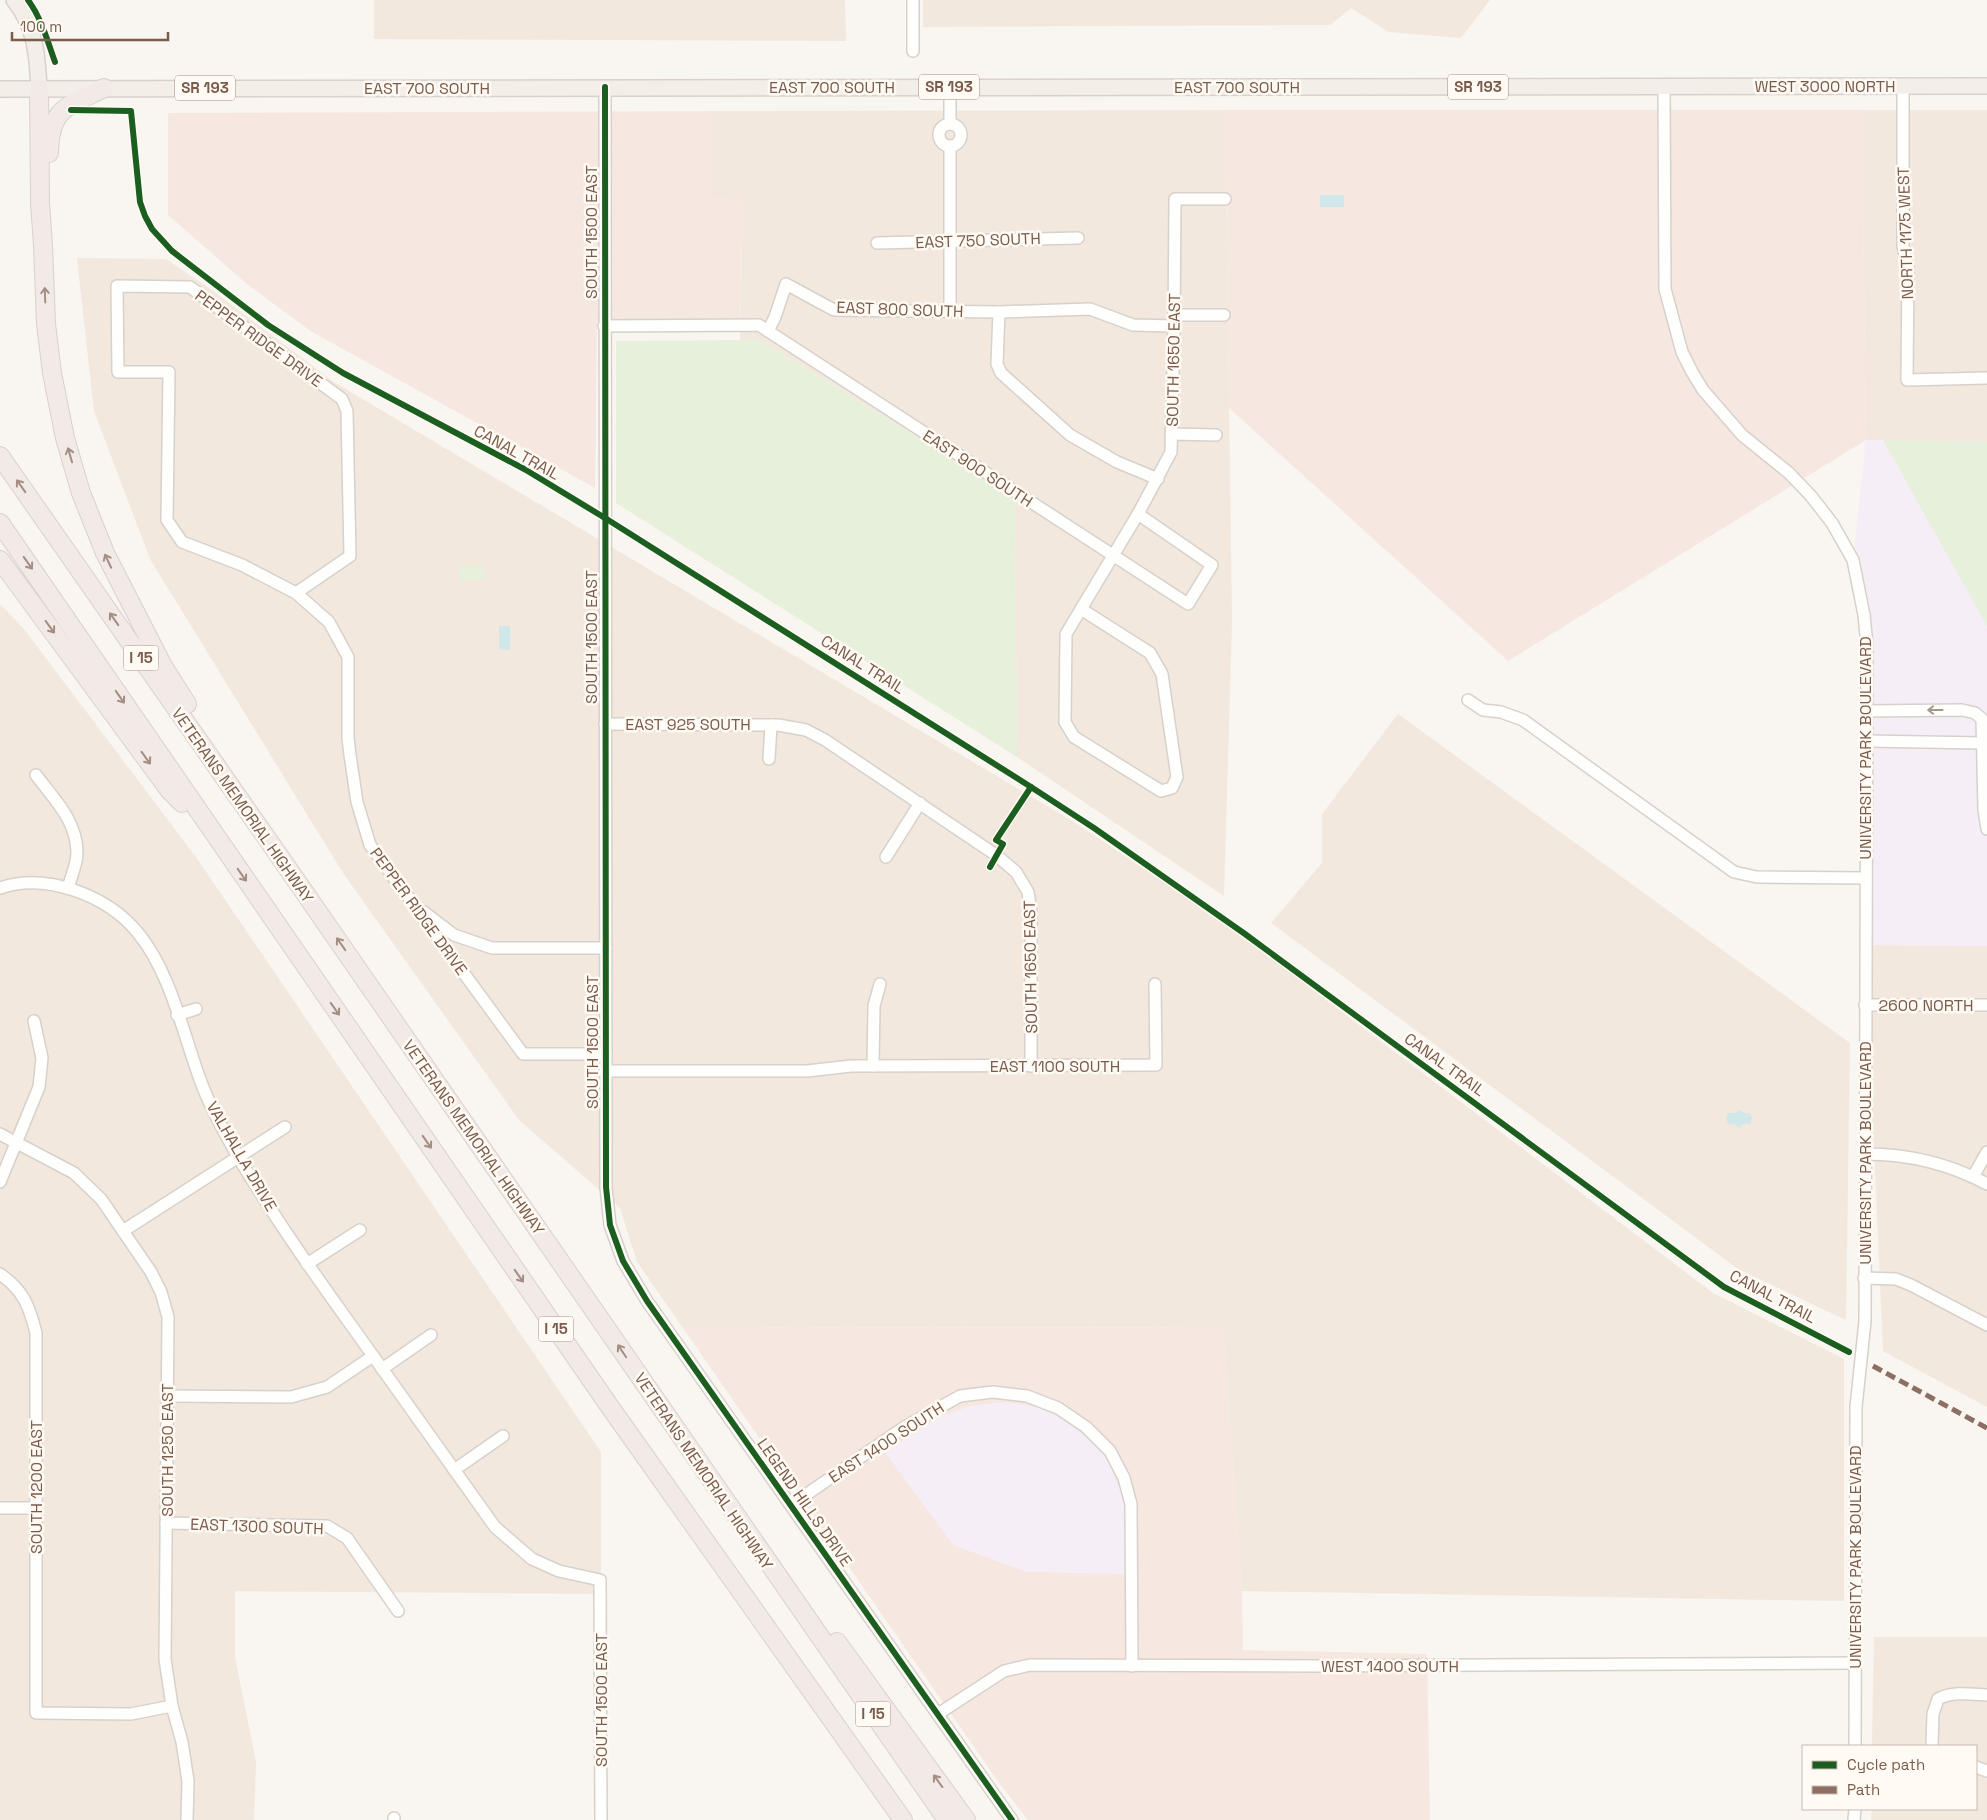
<svg xmlns="http://www.w3.org/2000/svg" width="1987" height="1820" font-family="'Space Grotesk',sans-serif">
	<style>
		.residential { fill: #f2e8de }
		.commercial { fill: #f6e8e1 }
		.education { fill: #f6eef6 }
		.green { fill: #e7f0db }
		.water { fill: #d0e8ea }
		.lines { fill: none; stroke-linecap: round; stroke-linejoin: round }
		.minor-casing { stroke: #d7d1cb; stroke-width: 14 }
		.major-casing { stroke: #dad1cc; stroke-width: 18 }
		.highway-casing { stroke: #dad1cc; stroke-width: 20 }
		.minor { stroke: #fefefd; stroke-width: 11 }
		.major { stroke: #f3eee8; stroke-width: 15 }
		.highway { stroke: #f2eae7; stroke-width: 18 }
		.quiet { stroke: #8d6e63; stroke-width: 5; stroke-dasharray: 10 5; stroke-linecap: butt }
		.cycleway-casing { stroke: #fffaf3; stroke-width: 9 }
		.cycleway { stroke: #1b5e20; stroke-width: 6 }
		.oneway { stroke: #a48e83 }
		.oneway2 { stroke: #a8958b }
		.labels { text-anchor: middle; stroke-width: 5; stroke-linejoin: round; paint-order: stroke }
		.shield { fill: #fffaf3; stroke: #a28b7f; stroke-width: 1 }
		.shield-label { font-size: 15px; font-weight: bold; fill: #7a5c4d }
		.street-label { font-size: 16px; fill: #7a5c4d; stroke: #fffaf3 }
	</style>
	<rect width="100%" height="100%" fill="#f9f5f0"/>
	<g class="residential">
		<path d="M374 0H845L846 41 374 39Z"/>
		<path d="M923 0H1490L1461 38 1389 32 1351 8 1330 25 923 27Z"/>
		<path d="M1225 110 1232 622 1224 896 1017 757 1015 497 759 340H740L743 199 711 198V111Z"/>
		<path d="M1862 110H1987V442L1866 440Z"/>
		<path d="M77 258 166 259 209 288 334 382 1074 822 1222 921 1713 1293 1844 1359V1601L1242 1591 1223 1327 683 1328 637 1262 620 1208 519 1120 343 873 150 559 94 411Z"/>
		<path d="M0 604 24 629 198 860 601 1452V1594L235 1591V1657L256 1762 254 1820H0Z"/>
		<path d="M1398 714 1850 1043 1846 1320 1738 1269 1271 923 1322 863V814Z"/>
		<path d="M1865 945 1987 946V1407L1883 1351Z"/>
		<path d="M1874 1637H1987V1820H1871L1872 1809H1976V1746H1872Z"/>
	</g>
	<g class="commercial">
		<path d="M1225 110H1862L1866 440 1508 661 1229 408Z"/>
		<path d="M711 111V197L743 198 740 321H597L595 488 312 332 247 284 168 215V113Z"/>
		<path d="M1223 1327 1242 1591 1243 1650 1427 1654 1430 1820H1028L999 1783 683 1328Z"/>
	</g>
	<g class="education">
		<path d="M1866 440 1987 442V946L1865 945 1867 645 1853 560Z"/>
		<path d="M1005 1402 1037 1407 1054 1415 1078 1430 1102 1453 1111 1467 1122 1494 1124 1509 1125 1574 1027 1572 953 1545 885 1452 940 1417 970 1406Z"/>
	</g>
	<g class="green">
		<path d="M759 340 1015 497 1017 757 616 503V341Z"/>
		<path d="M1883 440 1987 442V626Z"/>
		<path d="M460 566 485 567 486 580H460Z"/>
	</g>
	<g class="water">
		<rect x="1320" y="195" width="24" height="12"/>
		<path d="M499 626H510V650L499 649Z"/>
		<path d="M1739 1110 1744 1113H1750L1752 1118 1750 1124H1743L1739 1128 1734 1124H1728L1726 1119 1728 1113H1735Z"/>
	</g>
	<g class="lines">
		<defs>
			<g id="minor">
				<path d="M913 51V0"/>
				<path d="M1903 86V246L1908 268 1907 380 1987 378"/>
				<path d="M605 87 606 1187 610 1225 623 1261 647 1301 1012 1820"/>
				<path d="M950 87V124"/>
				<path d="M1664 87 1665 289 1682 352 1692 372 1703 390 1742 435 1789 473 1811 496 1832 523 1853 560 1864 615 1867 645 1865 1321 1856 1407 1855 1746"/>
				<circle cx="950" cy="135" r="11"/>
				<path d="M950 146V311"/>
				<path d="M877 243 1078 238"/>
				<path d="M999 312 997 364 1001 373 1070 435 1117 462 1158 479"/>
				<path d="M1174 315H1224"/>
				<path d="M604 326 759 325 768 331 775 317 786 284 834 310 999 312 1090 309 1133 325 1174 326"/>
				<path d="M768 331 1188 604 1212 565 1138 514"/>
				<path d="M1171 434 1216 435"/>
				<path d="M296 593 350 556 347 411 342 399 190 287 117 286 118 372H169L167 520 182 542 242 565 296 593 329 622 348 657V738L350 755 357 802 370 845 523 1054H606"/>
				<path d="M1081 609 1138 514 1171 452 1174 326 1175 199H1225"/>
				<path d="M1081 609 1150 653 1162 674 1177 777 1172 788 1161 791 1074 737 1065 722 1066 634Z"/>
				<path d="M1468 700 1483 710 1501 712 1523 720 1734 872 1757 877 1865 878"/>
				<path d="M1866 711 1962 710 1975 713 1982 719 1984 810 1987 829"/>
				<path d="M605 724 778 725 806 730 825 740 996 855 1016 872 1028 892 1031 912V1066"/>
				<path d="M1866 741 1982 743"/>
				<path d="M769 759 771 725"/>
				<path d="M36 775C54 799 77 821 77 853 77 864 71 877 68 888"/>
				<path d="M886 857 920 803"/>
				<path d="M0 888C47 872 108 896 138 933 171 973 183 1034 201 1082 210 1107 224 1132 237 1155 273 1216 315 1275 356 1332 403 1397 449 1462 495 1527L532 1559 559 1571 600 1580 601 1820"/>
				<path d="M424 912 454 935 492 948H606"/>
				<path d="M1865 1005H1987"/>
				<path d="M177 1015 196 1009"/>
				<path d="M873 1066 874 1006 880 984"/>
				<path d="M605 1071H807L851 1066 1156 1065 1155 984"/>
				<path d="M0 1134 74 1173 101 1199 151 1272 161 1292 168 1317 165 1659 172 1706 182 1742 188 1781 187 1820"/>
				<path d="M1865 1154C1909 1154 1948 1163 1987 1184"/>
				<path d="M1973 1177 1987 1152"/>
				<path d="M0 1182 39 1087 42 1058 34 1021"/>
				<path d="M123 1231 285 1127"/>
				<path d="M307 1264 360 1230"/>
				<path d="M0 1274C23 1290 29 1305 36 1333V1713L131 1714 172 1706"/>
				<path d="M1864 1278 1896 1279 1911 1285 1987 1325"/>
				<path d="M382 1369 431 1335"/>
				<path d="M167 1396 291 1397 327 1387 373 1356"/>
				<path d="M454 1470 503 1436"/>
				<path d="M791 1505 906 1426 960 1396 993 1392 1027 1396 1058 1408 1086 1427 1110 1451 1124 1478 1131 1504 1132 1666"/>
				<path d="M0 1508H36"/>
				<path d="M166 1523 327 1526 347 1538 398 1611"/>
				<path d="M938 1714 1004 1671 1030 1665 1319 1666 1855 1663"/>
				<path d="M1932 1746 1933 1714 1938 1699C1953 1691 1970 1694 1987 1695"/>
				<path d="M1976 1767 1987 1771"/>
				<path d="M394 1820V1818"/>
				<path d="M1854 1820 1855 1809"/>
			</g>
			<g id="major">
				<path d="M14 0C36 28 37 54 39 88"/>
				<path d="M0 89 1987 86"/>
			</g>
			<g id="highway">
				<path d="M39 88 40 203 43 245 46 324 52 373 65 438 81 493 105 553 163 666 187 704"/>
				<path d="M49 153C50 107 68 106 104 88"/>
				<path d="M0 456 282 860 947 1820"/>
				<path d="M0 523 610 1407 903 1820"/>
				<path d="M0 560 170 791 182 803"/>
				<path d="M837 1642 966 1820"/>
			</g>
		</defs>
		<use href="#minor" class="minor-casing"/>
		<use href="#major" class="major-casing"/>
		<use href="#highway" class="highway-casing"/>
		<use href="#minor" class="minor"/>
		<use href="#major" class="major"/>
		<use href="#highway" class="highway"/>
		<path class="quiet" d="M1873 1366 1987 1428"/>
		<defs>
			<g id="cycleway">
				<path d="M28 0C42 19 47 40 55 62"/>
				<path d="M605 87 606 1187 610 1225 623 1261 647 1301 1012 1820"/>
				<path d="M71 110 131 111 140 202 145 216 152 229 172 251 268 325 343 373 526 470 605 518 1031 787 1094 828 1245 934 1724 1287 1849 1352"/>
				<path d="M990 867 1003 844 996 840 1031 787"/>
			</g>
		</defs>
		<use href="#cycleway" class="cycleway-casing"/>
		<use href="#cycleway" class="cycleway"/>
	</g>
	<defs><path id="oneway-shaft" d="M-6 0H5M1.5-3L5.5 0L1.5 3" fill="none" stroke-width="1.6" stroke-linecap="round" stroke-linejoin="round" transform="scale(1.25)"/></defs>
	<g class="oneway">
		<use href="#oneway-shaft" transform="translate(45 295) rotate(-92)"/>
		<use href="#oneway-shaft" transform="translate(70 455) rotate(-106)"/>
		<use href="#oneway-shaft" transform="translate(21 486) rotate(-125)"/>
		<use href="#oneway-shaft" transform="translate(108 561) rotate(-115)"/>
		<use href="#oneway-shaft" transform="translate(28 563) rotate(55)"/>
		<use href="#oneway-shaft" transform="translate(114 619) rotate(-125)"/>
		<use href="#oneway-shaft" transform="translate(50 627) rotate(54)"/>
		<use href="#oneway-shaft" transform="translate(120 697) rotate(55)"/>
		<use href="#oneway-shaft" transform="translate(146 758) rotate(54)"/>
		<use href="#oneway-shaft" transform="translate(242 875) rotate(55)"/>
		<use href="#oneway-shaft" transform="translate(341 944) rotate(-125)"/>
		<use href="#oneway-shaft" transform="translate(335 1009) rotate(55)"/>
		<use href="#oneway-shaft" transform="translate(427 1142) rotate(55)"/>
		<use href="#oneway-shaft" transform="translate(519 1276) rotate(55)"/>
		<use href="#oneway-shaft" transform="translate(622 1351) rotate(-124)"/>
		<use href="#oneway-shaft" transform="translate(938 1781) rotate(-126)"/>
	</g>
	<use class="oneway2" href="#oneway-shaft" transform="translate(1935 710) rotate(180)"/>
	<g class="labels">
		<g class="shield">
			<rect x="919" y="74.5" width="60" height="25" rx="4"/>
			<rect x="1448" y="74.5" width="60" height="25" rx="4"/>
			<rect x="175" y="75.5" width="60" height="25" rx="4"/>
			<rect x="123.5" y="645.5" width="35" height="25" rx="4"/>
			<rect x="538.5" y="1316.5" width="35" height="25" rx="4"/>
			<rect x="855.5" y="1701.5" width="35" height="25" rx="4"/>
		</g>
		<g class="shield-label">
			<text x="949" y="92">SR 193</text>
			<text x="1478" y="92">SR 193</text>
			<text x="205" y="93">SR 193</text>
			<text x="141" y="663">I 15</text>
			<text x="556" y="1334">I 15</text>
			<text x="873" y="1719">I 15</text>
		</g>
		<g class="street-label">
			<text x="1825" y="92">WEST 3000 NORTH</text>
			<text x="832" y="93">EAST 700 SOUTH</text>
			<text x="1237" y="93">EAST 700 SOUTH</text>
			<text x="427" y="94">EAST 700 SOUTH</text>
			<text transform="translate(591 232) rotate(-90)" y="6">SOUTH 1500 EAST</text>
			<text transform="translate(1905 233) rotate(-92)" y="6">NORTH 1175 WEST</text>
			<text transform="translate(978 240) rotate(-2)" y="6">EAST 750 SOUTH</text>
			<text transform="translate(900 309) rotate(2)" y="6">EAST 800 SOUTH</text>
			<text transform="translate(259 338) rotate(36)" y="6">PEPPER RIDGE DRIVE</text>
			<text transform="translate(1173 360) rotate(-89)" y="6">SOUTH 1650 EAST</text>
			<text transform="translate(517 452) rotate(29)" y="6">CANAL TRAIL</text>
			<text transform="translate(978 468) rotate(33)" y="6">EAST 900 SOUTH</text>
			<text transform="translate(591 637) rotate(-90)" y="6">SOUTH 1500 EAST</text>
			<text transform="translate(863 664) rotate(32)" y="6">CANAL TRAIL</text>
			<text x="688" y="730">EAST 925 SOUTH</text>
			<text transform="translate(1865 748) rotate(-90)" y="6">UNIVERSITY PARK BOULEVARD</text>
			<text transform="translate(243 805) rotate(55)" y="6">VETERANS MEMORIAL HIGHWAY</text>
			<text transform="translate(419 911) rotate(54)" y="6">PEPPER RIDGE DRIVE</text>
			<text transform="translate(1030 967) rotate(-91)" y="6">SOUTH 1650 EAST</text>
			<text x="1926" y="1011">2600 NORTH</text>
			<text transform="translate(592 1042) rotate(-90)" y="6">SOUTH 1500 EAST</text>
			<text transform="translate(1445 1064) rotate(36)" y="6">CANAL TRAIL</text>
			<text x="1055" y="1072">EAST 1100 SOUTH</text>
			<text transform="translate(474 1137) rotate(55)" y="6">VETERANS MEMORIAL HIGHWAY</text>
			<text transform="translate(1865 1153) rotate(-90)" y="6">UNIVERSITY PARK BOULEVARD</text>
			<text transform="translate(242 1156) rotate(60)" y="6">VALHALLA DRIVE</text>
			<text transform="translate(1773 1296) rotate(28)" y="6">CANAL TRAIL</text>
			<text transform="translate(886 1442) rotate(-33)" y="6">EAST 1400 SOUTH</text>
			<text transform="translate(167 1450) rotate(-90)" y="6">SOUTH 1250 EAST</text>
			<text transform="translate(704 1471) rotate(56)" y="6">VETERANS MEMORIAL HIGHWAY</text>
			<text transform="translate(36 1487) rotate(-90)" y="6">SOUTH 1200 EAST</text>
			<text transform="translate(805 1502) rotate(55)" y="6">LEGEND HILLS DRIVE</text>
			<text transform="translate(257 1526) rotate(2)" y="6">EAST 1300 SOUTH</text>
			<text transform="translate(1855 1557) rotate(-90)" y="6">UNIVERSITY PARK BOULEVARD</text>
			<text x="1390" y="1672">WEST 1400 SOUTH</text>
			<text transform="translate(601 1700) rotate(-90)" y="6">SOUTH 1500 EAST</text>
		</g>
	</g>
	<rect x="1802" y="1745" width="175" height="65" fill="#fffaf3" stroke="#cabbb1"/>
	<rect x="1812" y="1761" width="25" height="8" fill="#1b5e20" stroke="#cabbb1"/>
	<text x="1847" y="1770" font-size="15" fill="#7a5c4d">Cycle path</text>
	<rect x="1812" y="1786" width="25" height="8" fill="#8d6e63" stroke="#cabbb1"/>
	<text x="1847" y="1795" font-size="15" fill="#7a5c4d">Path</text>
	<path d="M12 32v8h156v-8" fill="none" stroke="#7a5c4d" stroke-width="2.5"/>
	<text x="20" y="32" font-size="15" fill="#7a5c4d" stroke="#fffaf3" stroke-width="4" paint-order="stroke">100 m</text>
</svg>
